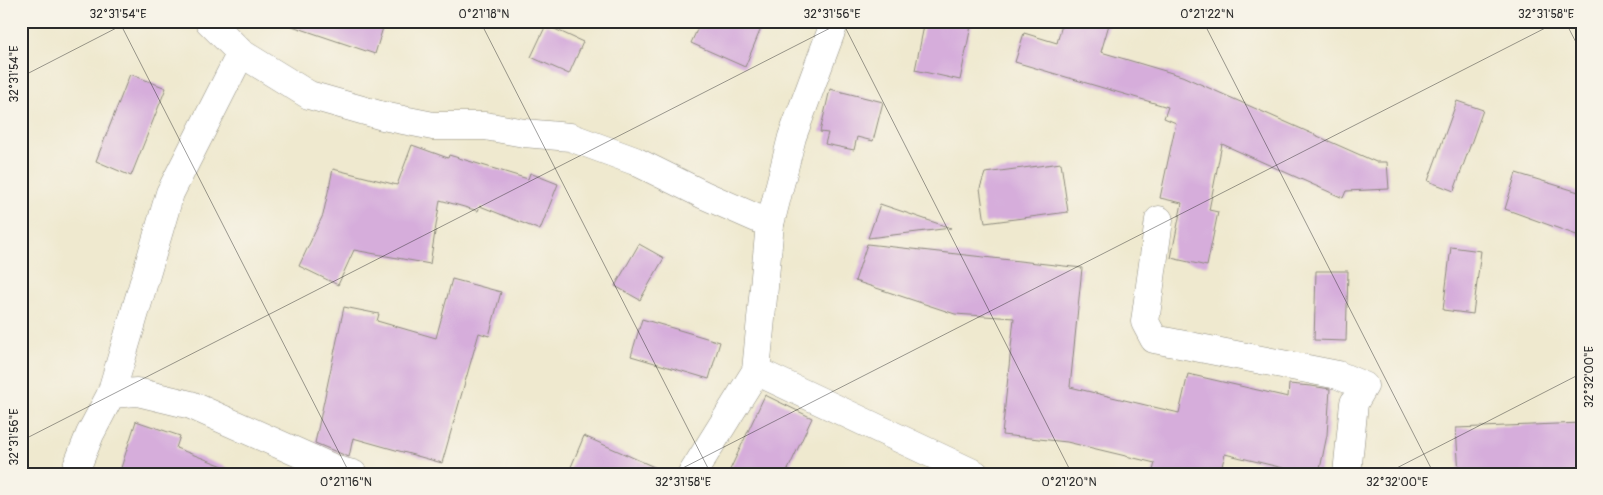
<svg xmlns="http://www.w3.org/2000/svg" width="1603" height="495" font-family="Pangolin,sans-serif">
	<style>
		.building { fill: #d6addb }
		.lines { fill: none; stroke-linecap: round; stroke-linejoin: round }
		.minor-casing { stroke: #8d8a7d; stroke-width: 29 }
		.tertiary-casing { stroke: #8d8a7d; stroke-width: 29 }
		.minor { stroke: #fff; stroke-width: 28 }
		.tertiary { stroke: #fff; stroke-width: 28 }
		.ticks { fill: none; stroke: #2b2b2b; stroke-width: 1; stroke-opacity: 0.45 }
		.neatline { fill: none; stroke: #2b2b2b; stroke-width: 2 }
		.ticks-label { font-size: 12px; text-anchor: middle; fill: #2b2b2b }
	</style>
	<rect width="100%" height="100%" fill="#f7f3e8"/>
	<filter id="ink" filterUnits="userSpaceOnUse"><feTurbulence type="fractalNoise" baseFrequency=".02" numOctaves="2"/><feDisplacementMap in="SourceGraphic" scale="10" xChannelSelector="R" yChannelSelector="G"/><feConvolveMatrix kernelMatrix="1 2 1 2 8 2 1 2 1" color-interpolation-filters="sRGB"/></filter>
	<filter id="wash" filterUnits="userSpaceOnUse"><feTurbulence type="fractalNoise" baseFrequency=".0096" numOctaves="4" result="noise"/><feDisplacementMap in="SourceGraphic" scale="20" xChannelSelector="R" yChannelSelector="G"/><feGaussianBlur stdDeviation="1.12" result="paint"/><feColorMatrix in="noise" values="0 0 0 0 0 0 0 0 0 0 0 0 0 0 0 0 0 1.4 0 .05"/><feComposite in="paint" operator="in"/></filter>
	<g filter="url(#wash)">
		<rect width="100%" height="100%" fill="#efe9cf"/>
		<g id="blocks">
			<g class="building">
				<path d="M293 21H385L375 54 292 26Z"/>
				<path d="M701 21H764L745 67 691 43Z"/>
				<path d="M925 21H972L960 80 915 70Z"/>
				<path d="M1063 21H1110L1101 52 1182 76 1376 162H1387L1389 189 1346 191 1343 198 1222 144 1209 210 1218 212 1207 266 1171 258 1182 203 1160 198 1176 123 1164 118 1168 107 1015 62 1024 33 1057 43Z"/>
				<path d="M546 25 583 42 569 74 531 57Z"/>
				<path d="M130 74 166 88 131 176 96 161Z"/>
				<path d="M830 89 883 102 873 141 857 137 854 150 825 144 828 133 820 132Z"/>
				<path d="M1457 101 1483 110 1454 191 1428 181Z"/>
				<path d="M412 145 448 158 449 155 528 179 530 173 558 184 540 230 480 206 478 211 440 200 430 264 354 250 338 285 299 266 323 215 333 169 397 185Z"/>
				<path d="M1061 163 1068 212 985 223 980 188 985 173Z"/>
				<path d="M1516 173 1582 193V237L1505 209Z"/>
				<path d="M880 204 951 228 868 238Z"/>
				<path d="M639 244 664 258 640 300 615 286Z"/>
				<path d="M867 244 1082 268 1070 387 1179 413 1188 374 1288 397 1289 384 1311 386 1330 389 1327 435 1319 474H1308L1225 454 1220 474H1152L1155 463 1067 442 1002 435 1014 318 955 314 855 281Z"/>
				<path d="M1451 247 1481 251 1473 314 1443 310Z"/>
				<path d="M1316 271H1348L1346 341 1314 340Z"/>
				<path d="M452 279 501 292 489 336 479 333 442 463 353 438 349 457 315 443 344 307 379 314 377 321 436 338Z"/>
				<path d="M642 319 720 342 709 379 631 356Z"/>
				<path d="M765 395 812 418 786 474H728Z"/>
				<path d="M136 421 180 436 176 448 236 471 235 474H119Z"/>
				<path d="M1582 423V474H1459L1456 428Z"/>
				<path d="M584 436 670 474H568Z"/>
			</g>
		</g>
	</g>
	<g filter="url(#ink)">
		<use href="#blocks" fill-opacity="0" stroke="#8d8a7d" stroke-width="1"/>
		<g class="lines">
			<defs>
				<g id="minor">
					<path d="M209 21 241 53 309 95 383 116 433 126H485L524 133 570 137 635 161 704 195 770 224"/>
					<path d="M1159 220 1145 322 1154 339 1338 375 1364 386 1354 403 1347 474"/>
					<path d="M756 371 975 474"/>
					<path d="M111 394 170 193 241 53"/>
					<path d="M74 474 90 434 111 394 137 392 191 405 337 470 353 474"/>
				</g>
				<path id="tertiary" d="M692 474 756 371 770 224 792 137 835 21"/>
			</defs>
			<use href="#minor" class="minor-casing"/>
			<use href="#tertiary" class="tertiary-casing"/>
			<use href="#minor" class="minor"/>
			<use href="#tertiary" class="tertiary"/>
		</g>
	</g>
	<path class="ticks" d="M119 21 350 474M480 21 711 474M842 21 1072 474M1203 21 1434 474M1565 21 1582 54M21 77 130 21M21 441 844 21M671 474 1559 21M1385 474 1582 373"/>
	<rect width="1603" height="495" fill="none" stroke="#f7f3e8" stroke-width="55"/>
	<rect x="28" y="28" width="1548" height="440" class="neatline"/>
	<g class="ticks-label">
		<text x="118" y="18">32°31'54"E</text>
		<text x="484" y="18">0°21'18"N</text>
		<text x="832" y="18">32°31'56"E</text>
		<text x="1207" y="18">0°21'22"N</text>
		<text x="1546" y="18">32°31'58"E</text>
		<text transform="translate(14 74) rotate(-90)" y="4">32°31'54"E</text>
		<text transform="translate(1589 377) rotate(-90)" y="4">32°32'00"E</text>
		<text transform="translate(14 437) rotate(-90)" y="4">32°31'56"E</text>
		<text x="346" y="486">0°21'16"N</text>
		<text x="683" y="486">32°31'58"E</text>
		<text x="1069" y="486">0°21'20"N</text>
		<text x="1397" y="486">32°32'00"E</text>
	</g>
</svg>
